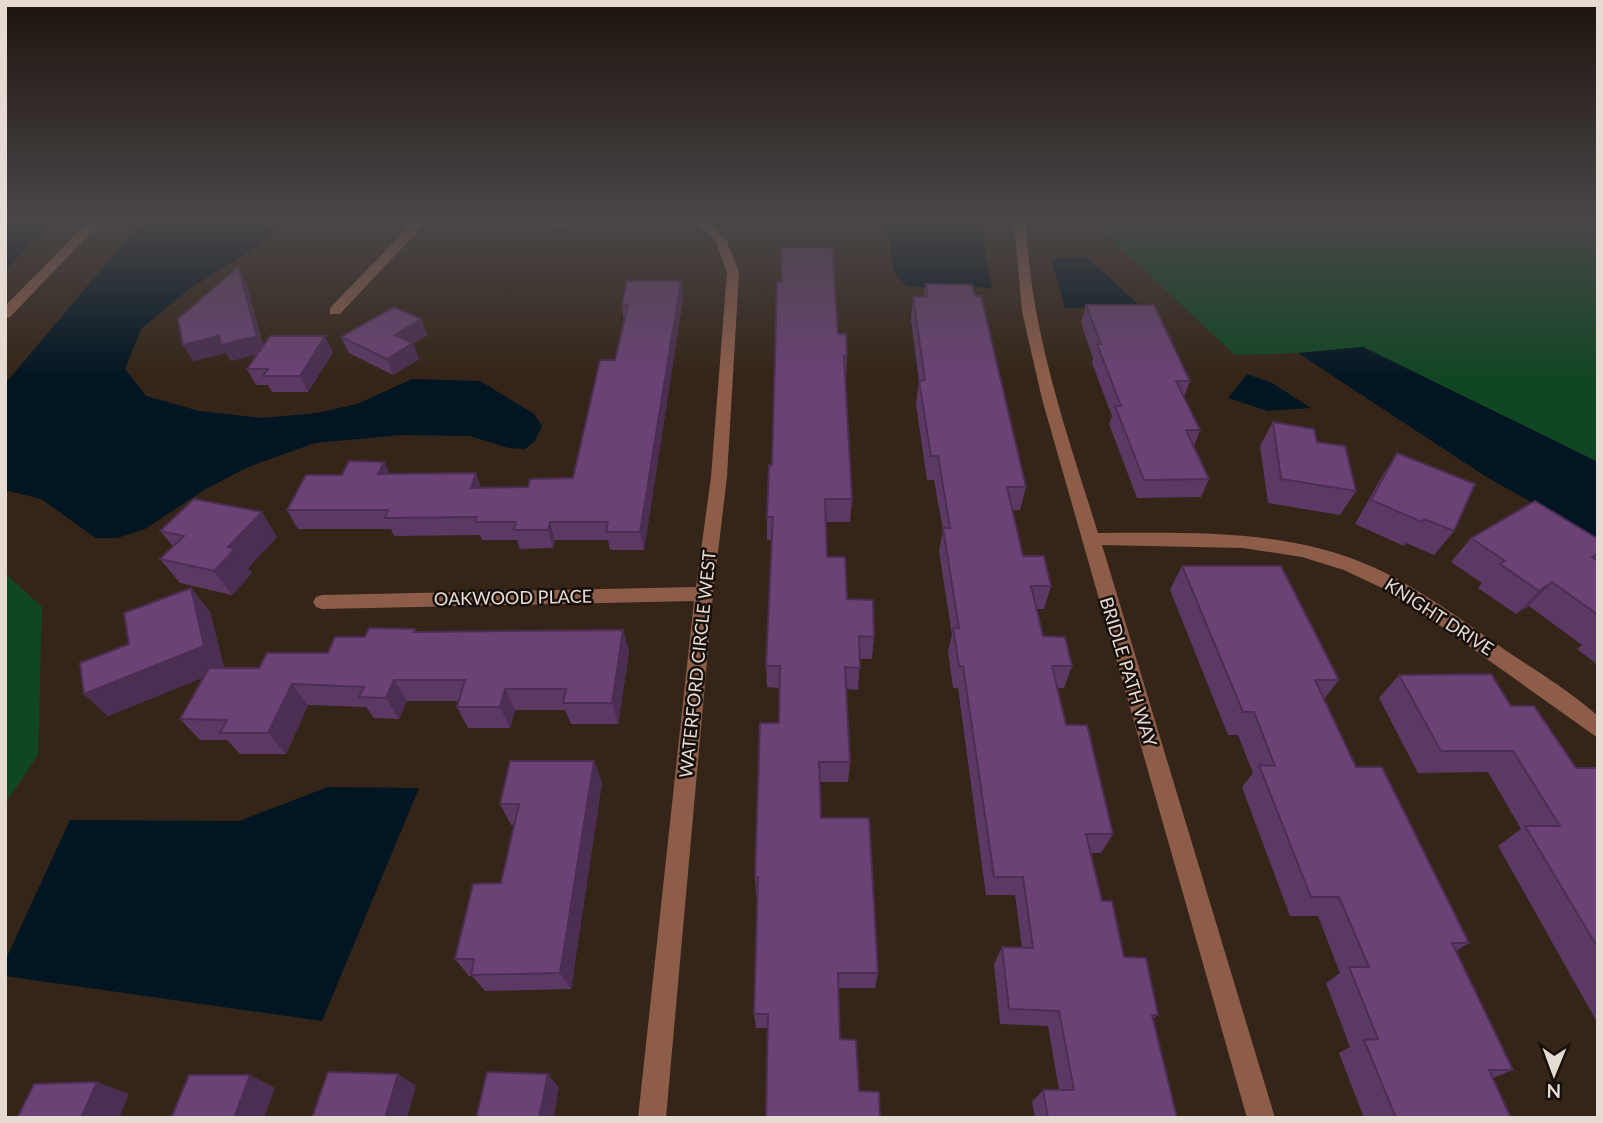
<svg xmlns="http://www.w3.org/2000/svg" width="1603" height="1123" font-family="Lato,sans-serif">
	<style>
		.green { fill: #114624 }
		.water { fill: #011622 }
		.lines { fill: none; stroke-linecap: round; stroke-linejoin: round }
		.minor { fill: #8d5d4a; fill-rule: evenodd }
		.wall { fill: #5c3965 }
		.shaded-wall { fill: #4b2e52 }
		.building { fill: #6b4275; stroke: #4b2e52; stroke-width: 2 }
		.labels { text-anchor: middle; stroke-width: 5; stroke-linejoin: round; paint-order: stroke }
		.street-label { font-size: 18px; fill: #e5dbd3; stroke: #17100a }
	</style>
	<rect width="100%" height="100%" fill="#342518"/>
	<g class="green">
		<path d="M1092 221H1598V462L1363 347 1298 353 1235 355Z"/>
		<path d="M5 573 42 607 38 755 5 804Z"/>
	</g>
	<g class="water">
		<path d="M5 221H52L5 271Z"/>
		<path d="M153 221H234L279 227 270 238 188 290 141 329 125 369 146 396 199 411 262 418 317 413 357 404 412 379 480 381 534 414 542 426 535 441 525 449 509 448 469 436 402 435 315 443 248 467 204 490 145 529 117 538H96L41 499 5 490V384L137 227Z"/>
		<path d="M885 221H979L992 289C964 283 936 287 907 287L895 274Z"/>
		<path d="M1087 257 1139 305 1065 308 1051 258Z"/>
		<path d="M1363 347 1598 462V540L1485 476 1298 353Z"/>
		<path d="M1247 374 1272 383 1311 408 1268 411 1228 398Z"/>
		<path d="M328 787 419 788 322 1021 5 976V961L70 820 239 821Z"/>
	</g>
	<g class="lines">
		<g class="minor">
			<path d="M89 221H102L10 317 5 318V306Z"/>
			<path d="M414 221H427L340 314H330V308Z"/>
			<path d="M694 221H707L726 239 739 272 727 477 713 594 666 1118H638L694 601 322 609 316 607 313 602 316 597 322 595 696 587 711 477 727 272 715 240Z"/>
			<path d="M1014 221H1026C1030 330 1066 430 1098 533 1184 533 1274 529 1356 560 1408 580 1453 614 1498 645 1531 668 1568 689 1598 716V738L1418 610 1382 588 1344 570 1302 557 1243 548 1102 545 1275 1118H1247L1042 399 1022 311Z"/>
		</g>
	</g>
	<g class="wall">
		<path d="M498 221H575L568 228Z"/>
		<path d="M771 221H813V224L777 230Z"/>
		<path d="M681 281 683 298 644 550H610L608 540H555L553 548 520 549 517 540H482L480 535 394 536 391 529H298L287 510 342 475 384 462 390 474 481 487H528L573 478 615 360 624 321 622 305Z"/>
		<path d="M246 283 263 345 333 352 308 392H272L268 385H256L247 369 257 354 231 361 226 353 193 361Z"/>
		<path d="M926 284 1026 487 1020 510H1013L1023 556 1051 586 1044 609H1037L1043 636 1072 666 1064 688H1057L1066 725 1113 834 1101 853H1091L1102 901 1124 957 1158 1015 1153 1019 1177 1118H1035L1032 1102 1043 1090H1059L1048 1026 1000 1024 994 964 1002 947 1022 948 1015 895H986L958 688H953L948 651 952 635 939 551 943 530 934 480H927L916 404 919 381 911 320 913 297H924Z"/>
		<path d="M1086 305 1190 381 1184 397 1200 430 1194 446 1209 479 1201 497 1137 498 1109 424 1112 416 1092 363 1093 358 1081 323Z"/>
		<path d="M421 319 427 335 413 344 419 359 393 375 349 353 341 337Z"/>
		<path d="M838 334 847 356 846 379H845L852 499 850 522H826L827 557 847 599 874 637 872 659H860L858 690 846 689 850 762 848 782H820L821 818 878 973 875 988H838L840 1039 859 1091 880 1118 768 1028H756L754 1014 758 895H756L755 877 779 723V688L767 687 766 666 772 540H767V517L772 465Z"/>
		<path d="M1273 422 1317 442 1356 491 1340 515 1268 503 1260 446Z"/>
		<path d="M1397 453 1454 531 1434 555 1406 543 1404 546 1355 524 1381 478Z"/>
		<path d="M160 531 277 537 248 568 252 573 232 595 180 583 160 559 173 546Z"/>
		<path d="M1471 538 1598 539V558L1596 560 1598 561V665L1577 649 1582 645 1529 606 1516 614 1478 588 1482 583 1451 562Z"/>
		<path d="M1182 566 1339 680 1324 699 1356 767 1469 943 1456 951 1513 1070 1493 1078 1511 1118H1364L1339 1053 1350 1047 1326 983 1340 973 1318 916H1290L1242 787 1253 773 1238 735H1228L1170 590Z"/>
		<path d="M191 588 210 612 224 668H259L328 653 365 637 415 629 417 632 623 630 629 652 618 724H571L565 710H515L510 728H468L457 707 459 701H407L399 719 374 718 366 707 308 705 286 754H240L227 740H200L180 719 204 677 108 716 84 694 129 644Z"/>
		<path d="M1399 675 1511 706 1576 768H1598V1024L1498 846 1521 829 1488 772 1418 773 1379 698Z"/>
		<path d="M602 782 571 989 485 991 472 976H469L455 959 501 883 514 825H511L500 804Z"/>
	</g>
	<g class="shaded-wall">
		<path d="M567 221H575L568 228Z"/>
		<path d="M777 221H813V224L777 230Z"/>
		<path d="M238 267 246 283 265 352 231 361 226 353 193 361 183 345 219 336Z"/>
		<path d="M681 281 683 298 644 550 640 532Z"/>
		<path d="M421 319 427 335 413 344 419 359 393 375 387 359 395 335Z"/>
		<path d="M325 336 333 352 308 392 300 376Z"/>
		<path d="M384 462 392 480 378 474Z"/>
		<path d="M476 473 483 492 471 488Z"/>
		<path d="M262 512 277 537 248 568 252 573 232 595 214 571 228 547Z"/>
		<path d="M550 522 555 540 553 548 548 530Z"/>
		<path d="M1552 582 1529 606 1516 614 1539 591Z"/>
		<path d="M191 588 210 612 224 669 108 716 84 694Z"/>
		<path d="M623 630 629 652 618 724 612 703Z"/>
		<path d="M394 680 407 701 399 719 386 698Z"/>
		<path d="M292 684 308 705 286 754 268 733Z"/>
		<path d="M505 689 515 710 510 728 500 707Z"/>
		<path d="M594 761 602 782 571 989 560 973Z"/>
		<path d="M398 1074 416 1086 407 1118H385Z"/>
		<path d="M548 1074 559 1087 554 1118H539Z"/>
		<path d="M250 1075 275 1088 264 1118H234Z"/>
		<path d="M97 1082 129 1094 119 1118H81Z"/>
	</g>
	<g class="building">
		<path d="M781 247H832L838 334H846L847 356H844L852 499H825L827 557H845L847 599 873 600 874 637 859 636 860 668 845 667 850 762H819L821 818H869L878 973H838L840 1039 856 1040 859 1091 879 1092 880 1118H766L768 1014H754L758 877H755L760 723H779L780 666H766L773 517H767L769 465H772L777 282H782Z"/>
		<path d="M238 267 257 336 221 345 219 336 183 345 178 319Z"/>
		<path d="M627 281H681L640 532H606L608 522H550L548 530H514L516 522H475L477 517 385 518 388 510H287L306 475H342L349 461 384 462 378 474 476 473 471 488 528 487 530 479 573 478 600 360H615L628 305H622Z"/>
		<path d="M926 284 972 285 975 296H981L1026 487H1007L1023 556H1044L1051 586H1031L1043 636 1065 637 1072 666H1052L1066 725H1087L1113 834H1086L1102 901H1112L1124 957 1146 958 1158 1015H1152L1177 1118H1048L1043 1090H1074L1059 1011 1009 1009 1002 947 1033 948 1023 877H994L963 666H959L953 628H959L943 528H950L938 456H931L919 381 925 380 913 297H928Z"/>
		<path d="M1086 305H1154L1190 381H1176L1200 430H1186L1209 479 1144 480 1115 406H1121L1097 344H1101Z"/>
		<path d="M394 307 421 319 395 335 413 343 387 359 341 337Z"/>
		<path d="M270 336H325L300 376H263L268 369H247Z"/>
		<path d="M1273 422 1314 429 1317 442 1345 446 1356 491 1281 479Z"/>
		<path d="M1397 453 1475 484 1454 531 1424 519 1422 522 1371 500Z"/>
		<path d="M194 499 262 512 228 547 235 549 214 571 160 559 184 536 160 531Z"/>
		<path d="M1535 501 1598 539V554L1592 557 1598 561V615L1552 582 1539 591 1500 564 1505 561 1471 538Z"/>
		<path d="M1182 566H1281L1339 680H1315L1356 767H1382L1469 943H1452L1513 1070H1489L1511 1118H1396L1364 1040 1378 1039 1349 967H1369L1339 897H1311L1259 765 1275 766 1254 712H1243Z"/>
		<path d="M191 588 204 646 84 694 80 663 129 644 124 613Z"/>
		<path d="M369 628 415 629 414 632 623 630 612 703H563L566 689H505L500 707H457L465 680H394L386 698 359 697 364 687 292 684 268 733H220L227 720 180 719 209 668H259L267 653H328L335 637H365Z"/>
		<path d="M1491 674 1511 706H1534L1576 768H1598V948L1525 826H1560L1513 751H1441L1399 675Z"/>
		<path d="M510 761H594L560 973 471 975 474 959H455L473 884 501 883 519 804H500Z"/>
		<path d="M328 1072 398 1074 385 1118H312Z"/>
		<path d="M487 1072 548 1074 539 1118H476Z"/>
		<path d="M189 1075H250L234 1118H171Z"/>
		<path d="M97 1082 81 1118H17L34 1084Z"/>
	</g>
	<linearGradient id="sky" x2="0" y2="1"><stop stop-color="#1d140d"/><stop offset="0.58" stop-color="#4a4648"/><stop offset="1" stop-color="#4a4648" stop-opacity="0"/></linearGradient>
	<rect width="1603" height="378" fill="url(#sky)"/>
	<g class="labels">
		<g class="street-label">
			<text transform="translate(513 598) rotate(-1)" y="6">OAKWOOD PLACE</text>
			<text transform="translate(1439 617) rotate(33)" y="6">KNIGHT DRIVE</text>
			<text transform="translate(698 664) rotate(-84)" y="6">WATERFORD CIRCLE WEST</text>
			<text transform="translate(1128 672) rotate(73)" y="6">BRIDLE PATH WAY</text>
		</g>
	</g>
	<rect width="1603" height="1123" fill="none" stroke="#e5dbd3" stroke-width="14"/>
	<g transform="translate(1554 1074) rotate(181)" stroke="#17100a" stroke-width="5" paint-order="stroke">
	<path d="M0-5L12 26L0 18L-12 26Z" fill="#e5dbd3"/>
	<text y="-10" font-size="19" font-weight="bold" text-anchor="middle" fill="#e5dbd3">N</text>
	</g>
</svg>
